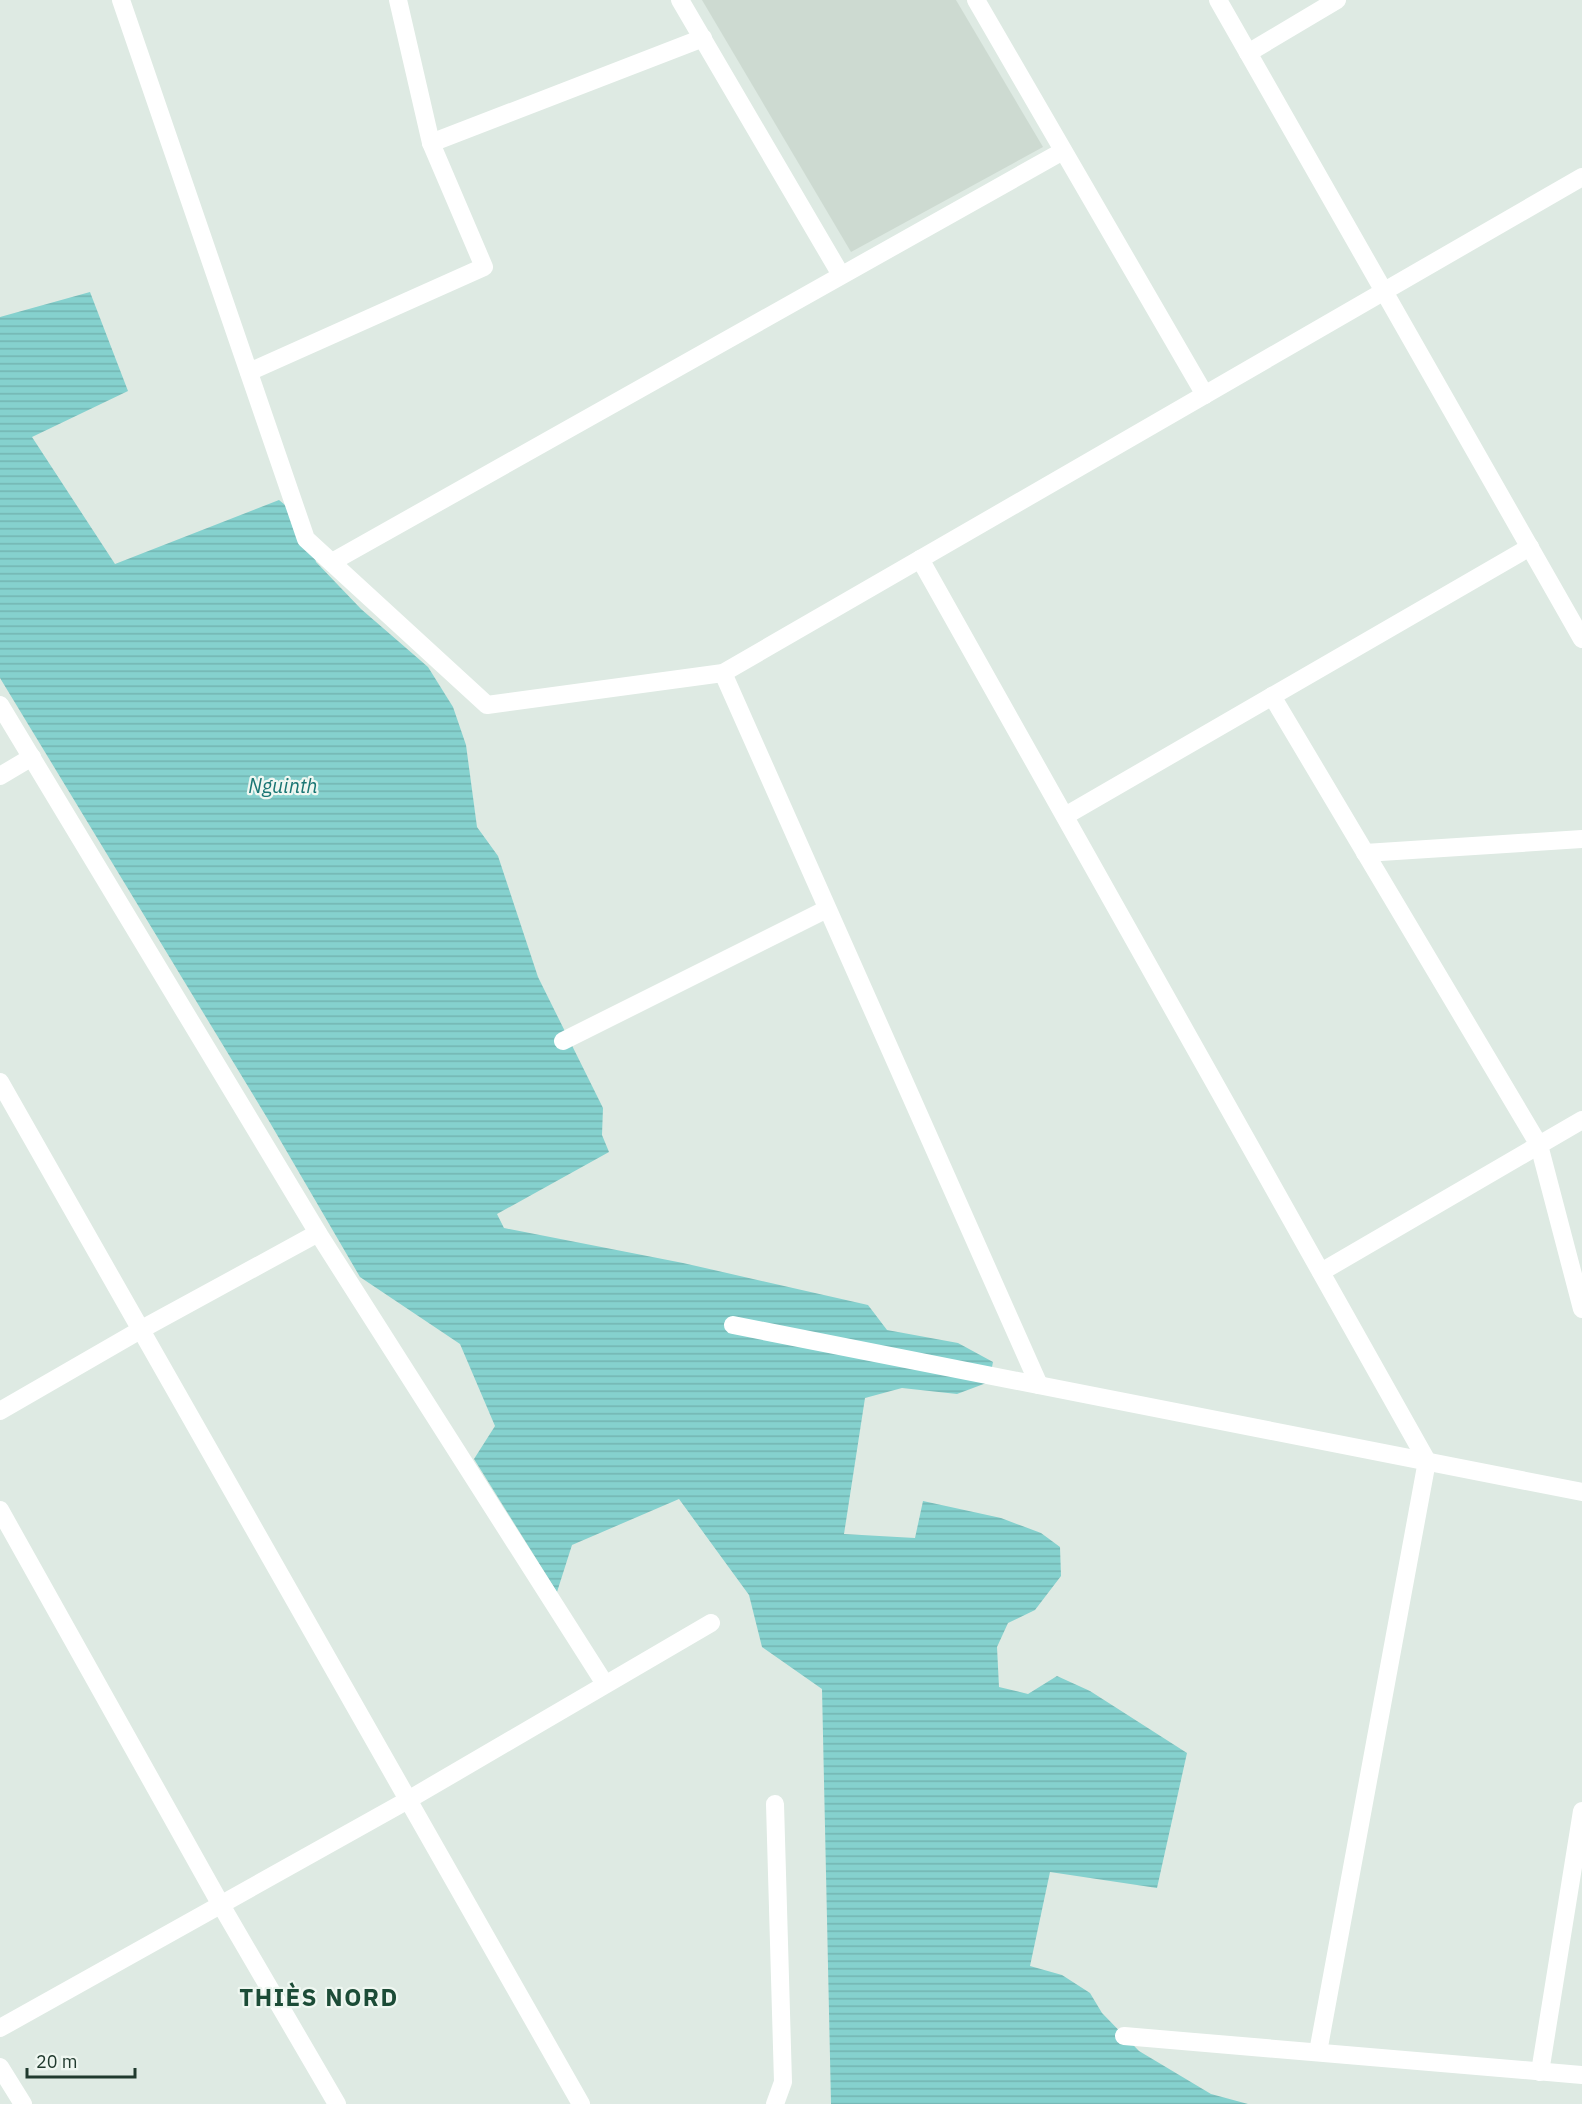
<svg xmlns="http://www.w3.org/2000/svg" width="1582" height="2104" font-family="'IBM Plex Sans',sans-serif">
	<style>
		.built { fill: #cddad1 }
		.water { fill: url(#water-rules) }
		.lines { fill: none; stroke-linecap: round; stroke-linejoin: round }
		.minor { stroke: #fff; stroke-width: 18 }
		.labels { text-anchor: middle; stroke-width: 4.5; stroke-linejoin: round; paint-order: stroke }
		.water-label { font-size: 20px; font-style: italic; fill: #1a7674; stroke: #eff7f1 }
		.district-label { font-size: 24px; font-weight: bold; letter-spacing: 1.5px; fill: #1c4c37; stroke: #eff7f1 }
	</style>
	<defs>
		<pattern id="water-rules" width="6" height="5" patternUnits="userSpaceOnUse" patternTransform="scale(1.5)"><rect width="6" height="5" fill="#85d1ce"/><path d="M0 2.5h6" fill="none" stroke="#73b4b1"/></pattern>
	</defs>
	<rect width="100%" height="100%" fill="#deeae3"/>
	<path class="built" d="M702 0H956L1043 147 851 252Z"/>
	<path class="water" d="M90 292 128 391 32 437 115 564 279 500 307 523 316 562 361 609 428 667 453 707 466 745 477 827 498 856 538 977 603 1108 602 1135 609 1152 497 1214 504 1228 683 1263 868 1305 887 1330 958 1343 993 1362 989 1382 957 1394 902 1388 865 1398 844 1534 915 1538 923 1501 1001 1518 1041 1533 1060 1547 1061 1576 1035 1610 1008 1623 997 1647 999 1687 1028 1694 1057 1676 1090 1691 1187 1753 1157 1888 1050 1872 1030 1966 1062 1975 1090 1993 1102 2013 1139 2051 1211 2094 1248 2104H831L822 1689 762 1647 749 1595 679 1499 572 1545 557 1592 474 1459 495 1426 460 1344 360 1277 269 1121 0 678V317Z"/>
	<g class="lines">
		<g class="minor">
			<path d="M121 0 306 539 487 705 723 673 1582 177"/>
			<path d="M680 0 841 275"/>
			<path d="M976 0 1205 395"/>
			<path d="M1218 0 1582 639"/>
			<path d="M1248 53 1337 0"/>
			<path d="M431 143 703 38"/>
			<path d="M249 372 484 267 431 143 398 0"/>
			<path d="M920 559 1427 1461 1318 2052"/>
			<path d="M332 562 1063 151"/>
			<path d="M723 673 1039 1385"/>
			<path d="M1272 696 1539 1145 1582 1309"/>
			<path d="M0 705 318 1233 605 1684"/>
			<path d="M0 776 32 757"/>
			<path d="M1065 816 1530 547"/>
			<path d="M1365 853 1582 839"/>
			<path d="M563 1041 827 909"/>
			<path d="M0 1082 581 2104"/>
			<path d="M1321 1272 1582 1120"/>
			<path d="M733 1325 1582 1492"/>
			<path d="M0 1411 142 1329 318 1233"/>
			<path d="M0 1510 221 1905 337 2104"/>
			<path d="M0 2028 408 1800 711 1623"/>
			<path d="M1124 2036 1582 2075"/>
			<path d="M0 2067 23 2104"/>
			<path d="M1540 2072 1582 1811"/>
			<path d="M775 2104 783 2082 775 1804"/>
		</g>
	</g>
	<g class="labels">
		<g class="water-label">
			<text x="283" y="793">Nguinth</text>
		</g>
		<g class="district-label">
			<text x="319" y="2006">THIÈS NORD</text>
		</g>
	</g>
	<path d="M27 2068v9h108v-9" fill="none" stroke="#203a2e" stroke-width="3"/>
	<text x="36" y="2068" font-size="18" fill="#203a2e" stroke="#eff7f1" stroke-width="4.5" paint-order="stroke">20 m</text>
</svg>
